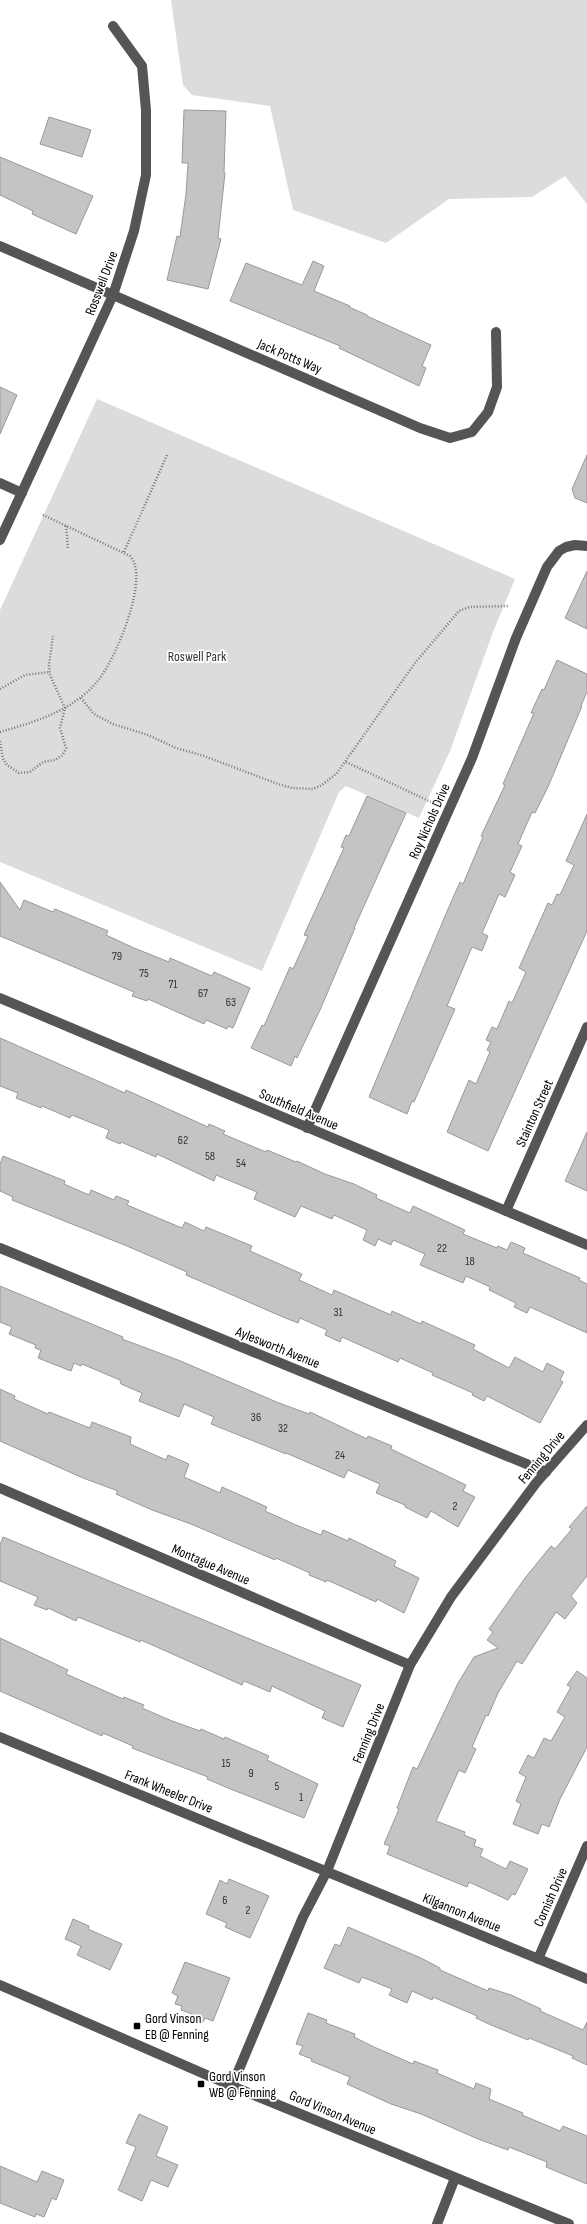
<svg xmlns="http://www.w3.org/2000/svg" width="587" height="2224" font-family="'Sofia Sans Condensed',sans-serif">
	<style>
		.green { fill: #dcdcdc }
		.building { fill: #c4c4c4; stroke: #999 }
		.lines { fill: none; stroke-linecap: round; stroke-linejoin: round }
		.path { stroke: #777; stroke-width: 2.5; stroke-dasharray: 1 2; stroke-linecap: butt }
		.minor { stroke: #555; stroke-width: 10 }
		.poi-dot { fill: #000; stroke: #fff; stroke-width: 1.5 }
		.labels { text-anchor: middle; stroke-width: 3.5; stroke-linejoin: round; paint-order: stroke }
		.number-label { font-size: 12px; fill: #313131 }
		.street-label { font-size: 14px; fill: #000; stroke: #fff }
		.park-label { font-size: 14px; fill: #333; stroke: #fff }
		.poi-label { font-size: 14px; fill: #000; stroke: #fff; text-anchor: start }
	</style>
	<rect width="100%" height="100%" fill="#fff"/>
	<g class="green">
		<path d="M171 0H587V204L565 176 532 197 449 199 386 243 293 210 270 106 192 95 183 85Z"/>
		<path d="M97 399 515 579 493 632 450 751 419 818 346 786 339 792 262 971 0 862V610Z"/>
	</g>
	<g class="building">
		<path d="M184 110 226 111 224 173H225L218 238 221 239 208 289 167 280 177 236 180 237 186 194 188 163H182Z"/>
		<path d="M49 117 91 130 82 157 40 144Z"/>
		<path d="M0 157 93 196 76 234 32 214 33 211 0 195Z"/>
		<path d="M313 261 324 266 314 291 350 306 349 307 367 315V316L431 345 422 366 426 368 419 386 339 348 340 346 230 301 246 263 302 285Z"/>
		<path d="M0 387 17 395 0 434Z"/>
		<path d="M587 455V503L575 498 572 489Z"/>
		<path d="M587 571V629L565 618Z"/>
		<path d="M557 660 587 674V692L581 706H582L548 787 535 813 532 812 518 844 522 846 510 872 515 875 505 897 499 894 482 933 488 936 482 951 472 947 447 1006 455 1009 414 1102 412 1101 407 1114 369 1097 448 909 460 882 463 884 477 851 483 837 481 836 505 785 503 784 534 713H531L542 689 544 690Z"/>
		<path d="M367 796 406 813 354 928H355L320 1010 297 1058 295 1056 291 1066 251 1048 262 1025 264 1026 290 967 293 969 308 936 304 935 344 848 341 847 346 835 349 836Z"/>
		<path d="M587 814V931L488 1151 447 1132 469 1080 476 1084 490 1052 487 1050 491 1042 486 1040 492 1027 497 1029 509 1001 512 1003 526 972 519 968 548 903 552 905 557 894 560 895 574 865 566 861Z"/>
		<path d="M0 882 20 910 24 900 53 912 55 909 108 931 106 935 134 948 169 962 170 958 212 976 214 972 250 988 233 1028 228 1026 227 1029 206 1020 204 1024 148 999 147 1001 132 996 134 992 0 936Z"/>
		<path d="M0 1038 125 1093 126 1090 208 1127 209 1124 225 1131 223 1134 266 1152 267 1150 296 1162 297 1161 325 1174 354 1184 377 1195 376 1198 410 1213 413 1206 465 1230 463 1234 497 1248 498 1246 507 1250 511 1242 525 1248 523 1253 580 1278 579 1280 587 1284V1333L530 1307 527 1313 514 1307 516 1303 489 1290 490 1287 466 1276 463 1283 420 1265 425 1254 393 1240 391 1245 378 1239 375 1246 363 1240 367 1230 334 1215 332 1219 301 1206 295 1217 254 1199 257 1192 216 1175 214 1181 157 1154 156 1157 121 1142 120 1144 106 1138 109 1130 72 1115 70 1118 42 1106 41 1108 16 1098 18 1093 0 1086Z"/>
		<path d="M587 1132V1191L565 1181Z"/>
		<path d="M3 1156 65 1181 64 1184 89 1195 91 1190 114 1200 116 1196 129 1201 127 1205 182 1228 185 1222 204 1231 206 1227 252 1246 250 1251 302 1274 299 1280 332 1295 334 1290 391 1315 392 1311 421 1324 422 1321 475 1345 473 1349 509 1368 515 1357 543 1372 547 1363 564 1372 560 1380 563 1382 540 1423 487 1396 484 1401 472 1395 473 1393 432 1375 433 1373 400 1358 398 1362 342 1337 340 1342 325 1335 327 1330 300 1318 298 1323 283 1317 186 1275 187 1272 127 1246 12 1200 13 1197 0 1191V1164Z"/>
		<path d="M0 1286 123 1337 122 1339 178 1360 279 1403 309 1414 310 1412 367 1439 368 1436 392 1446 391 1449 466 1485 463 1491 475 1497 458 1527 431 1511 427 1518 405 1507V1505L376 1493 380 1484 348 1470 344 1478 286 1453V1454L211 1424 214 1417 184 1404 179 1417 139 1401 142 1393 121 1384 120 1380 82 1364 81 1366 74 1363 71 1371 38 1358 41 1350 35 1348 36 1345 9 1334 12 1327 0 1322Z"/>
		<path d="M0 1389 15 1396 14 1399 48 1414 49 1412 90 1428 92 1422 131 1437 130 1444 166 1460 168 1455 189 1464 184 1477 220 1493 222 1487 267 1507 265 1511 296 1525 321 1535 323 1530 348 1541 349 1538 396 1561 394 1566 419 1578 404 1613 377 1599 376 1602 327 1580 326 1582 309 1575 310 1573 276 1558 275 1560 191 1524 152 1510 116 1494 118 1491 83 1478 0 1441Z"/>
		<path d="M587 1506V1576L571 1596 577 1603 565 1619 556 1612 522 1664 517 1661 498 1693 488 1716 486 1715 472 1747 476 1749 465 1773 459 1770 436 1821 465 1832 464 1835 476 1840 474 1846 483 1849 480 1856 506 1869 510 1861 528 1869 515 1895 512 1894 508 1900 469 1882 467 1887 387 1854 390 1846 384 1844 399 1809 397 1808 413 1767 417 1769 458 1683 474 1657 498 1648 487 1640 493 1632 489 1629 525 1578 551 1546 555 1549 572 1529 569 1527Z"/>
		<path d="M3 1537 361 1685 343 1727 322 1718 325 1711 272 1686 270 1692 244 1681 242 1685 141 1640 140 1642 78 1617 76 1621 48 1608 47 1610 34 1605 38 1597 0 1581V1545Z"/>
		<path d="M0 1638 68 1670 66 1674 123 1699 124 1697 144 1705 142 1708 172 1721 200 1731 201 1729 224 1739 225 1737 269 1756 267 1760 318 1784 304 1818 228 1788 207 1779 208 1777 132 1748 133 1746 103 1733 102 1736 0 1691Z"/>
		<path d="M577 1671 587 1678V1747L560 1799 549 1827 542 1824 538 1834 513 1824 521 1804 516 1801 526 1777 519 1773 528 1755 534 1758 544 1738 551 1741 565 1717 557 1712 571 1687 567 1685Z"/>
		<path d="M229 1879 269 1896 250 1938 225 1927 227 1923 206 1914 220 1880 227 1884Z"/>
		<path d="M73 1919 89 1926 88 1929 122 1944 110 1970 77 1955 81 1946 65 1939Z"/>
		<path d="M348 1927 421 1958 440 1968V1970L488 1991 489 1988 511 1995 541 2009 540 2011 583 2030 587 2022V2065L572 2058 573 2056 529 2038 528 2040 491 2025 476 2018 477 2016 433 1997 432 2000 412 1991 407 2003 389 1995 392 1989 362 1977 359 1983 324 1968 335 1944 340 1946Z"/>
		<path d="M185 1962 230 1978 213 2021 205 2018 203 2022 191 2017 192 2014 181 2010 182 2006 175 2004 178 1996 172 1993Z"/>
		<path d="M308 2013 327 2020 326 2023 355 2034 354 2037 374 2047 413 2064 414 2061 438 2070 437 2073 474 2089 476 2083 491 2089 489 2099 523 2113 522 2115 560 2131 563 2126 587 2136V2184L546 2167 547 2162 509 2147 508 2150 478 2139 421 2114 391 2104 347 2084 350 2077 311 2061 312 2059 299 2054 303 2046 296 2044Z"/>
		<path d="M139 2114 168 2127 156 2156 178 2165 168 2187 151 2180 142 2201 118 2190 136 2147 126 2143Z"/>
		<path d="M0 2166 37 2182 42 2171 64 2180 56 2200 52 2198 44 2217 36 2214 35 2217 0 2203Z"/>
	</g>
	<g class="lines">
		<g class="path">
			<path d="M66 526 68 548"/>
			<path d="M124 552 167 455"/>
			<path d="M0 689 25 675 50 672"/>
			<path d="M81 698 94 714 113 724 148 735 176 748 204 756 278 784 292 788 313 789 322 785 337 773 415 663 459 611 469 607 508 606"/>
			<path d="M0 732C27 724 59 715 81 697 89 691 97 683 102 675 117 654 150 577 130 556L41 514"/>
			<path d="M0 741 3 759 7 765 19 773 30 772 43 762 55 760 63 755 66 748 60 728 65 708 50 675 49 665 53 636"/>
			<path d="M346 762 431 802"/>
		</g>
		<g class="minor">
			<path d="M0 246 420 428 450 438 472 432 488 412 497 387 496 332"/>
			<path d="M0 483 22 493"/>
			<path d="M0 540 113 295 134 231 146 175V110L142 66 113 26"/>
			<path d="M0 998 587 1245"/>
			<path d="M307 1128 472 758 516 638 547 567 559 551 566 547 575 545 587 546"/>
			<path d="M506 1211 587 1027"/>
			<path d="M0 1248 546 1472"/>
			<path d="M0 1488 410 1665"/>
			<path d="M0 1737 587 1979"/>
			<path d="M538 1959 587 1846"/>
			<path d="M0 1985 232 2086 569 2224"/>
			<path d="M232 2086 303 1917 327 1871 410 1665 451 1597 536 1483 587 1425"/>
			<path d="M437 2224 455 2178"/>
		</g>
	</g>
	<g class="poi-dot">
		<rect x="133" y="2022" width="8" height="8" rx="2"/>
		<rect x="197" y="2080" width="8" height="8" rx="2"/>
	</g>
	<g class="labels">
		<g class="number-label">
			<text x="117" y="960">79</text>
			<text x="144" y="977">75</text>
			<text x="173" y="988">71</text>
			<text x="203" y="997">67</text>
			<text x="231" y="1006">63</text>
			<text x="183" y="1144">62</text>
			<text x="210" y="1160">58</text>
			<text x="241" y="1167">54</text>
			<text x="442" y="1252">22</text>
			<text x="470" y="1265">18</text>
			<text x="338" y="1316">31</text>
			<text x="256" y="1421">36</text>
			<text x="283" y="1432">32</text>
			<text x="340" y="1459">24</text>
			<text x="455" y="1510">2</text>
			<text x="226" y="1767">15</text>
			<text x="251" y="1777">9</text>
			<text x="277" y="1790">5</text>
			<text x="301" y="1801">1</text>
			<text x="225" y="1904">6</text>
			<text x="248" y="1914">2</text>
		</g>
		<g class="street-label">
			<text transform="translate(101 283) rotate(-69)" y="5">Rosswell Drive</text>
			<text transform="translate(290 356) rotate(23)" y="5">Jack Potts Way</text>
			<text transform="translate(429 821) rotate(-66)" y="5">Roy Nichols Drive</text>
			<text transform="translate(299 1109) rotate(23)" y="5">Southfield Avenue</text>
			<text transform="translate(534 1113) rotate(-66)" y="5">Stainton Street</text>
			<text transform="translate(278 1347) rotate(22)" y="5">Aylesworth Avenue</text>
			<text transform="translate(541 1457) rotate(-50)" y="5">Fenning Drive</text>
			<text transform="translate(211 1564) rotate(23)" y="5">Montague Avenue</text>
			<text transform="translate(368 1733) rotate(-68)" y="5">Fenning Drive</text>
			<text transform="translate(169 1791) rotate(22)" y="5">Frank Wheeler Drive</text>
			<text transform="translate(550 1897) rotate(-66)" y="5">Cornish Drive</text>
			<text transform="translate(462 1912) rotate(22)" y="5">Kilgannon Avenue</text>
			<text transform="translate(333 2112) rotate(23)" y="5">Gord Vinson Avenue</text>
		</g>
		<g class="park-label">
			<text x="197" y="661">Roswell Park</text>
		</g>
		<g class="poi-label">
			<text x="145" y="2023">Gord Vinson<tspan x="145" dy="16">EB @ Fenning</tspan></text>
			<text x="209" y="2081">Gord Vinson<tspan x="209" dy="16">WB @ Fenning</tspan></text>
		</g>
	</g>
</svg>
